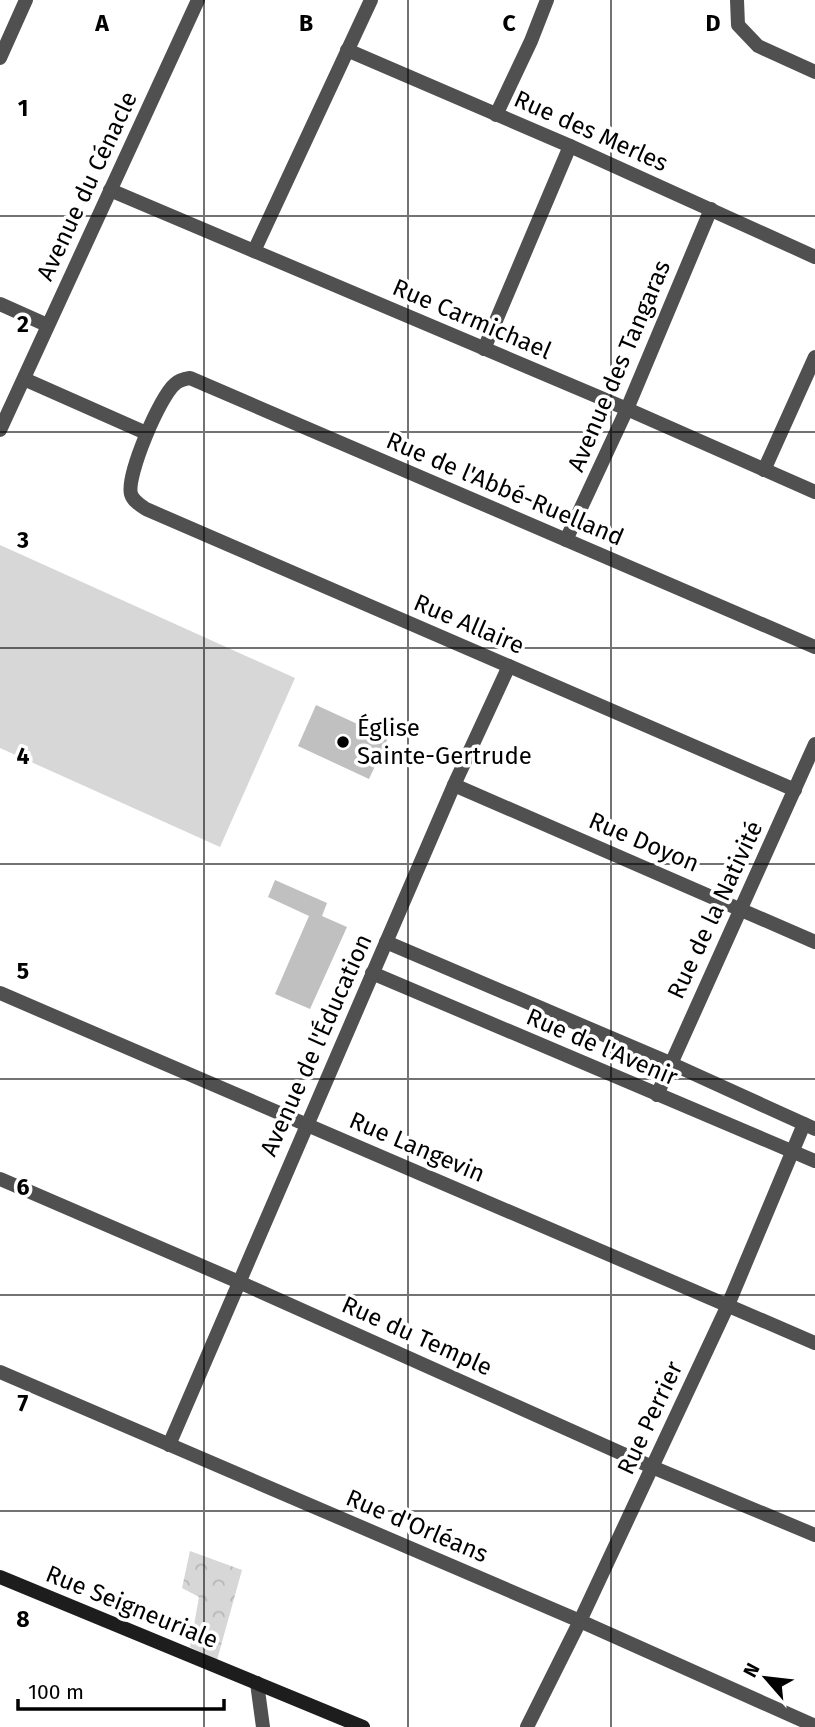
<svg xmlns="http://www.w3.org/2000/svg" width="815" height="1727" font-family="'Fira Sans',sans-serif">
	<style>
		.forest { fill: url(#forest-crowns) }
		.green { fill: #d7d7d7 }
		.building { fill: #c0c0c0 }
		.lines { fill: none; stroke-linecap: round; stroke-linejoin: round }
		.street { stroke: #505050; stroke-width: 14 }
		.secondary { stroke: #1d1d1d; stroke-width: 14 }
		.grid { fill: none; stroke: #000; stroke-width: 2; stroke-opacity: 0.55 }
		.poi-dot { fill: #000; stroke: #fff; stroke-width: 2.5 }
		.labels { text-anchor: middle; stroke-width: 7; stroke-linejoin: round; paint-order: stroke }
		.street-label { font-size: 24px; fill: #000; stroke: #fff }
		.poi-label { font-size: 24px; fill: #000; stroke: #fff; text-anchor: start }
		.grid-label { font-size: 23px; text-anchor: middle; font-weight: bold; fill: #000; stroke: #fff; stroke-width: 7; stroke-linejoin: round; paint-order: stroke }
	</style>
	<defs>
		<pattern id="forest-crowns" width="20" height="18" patternUnits="userSpaceOnUse" patternTransform="scale(1.75)"><rect width="20" height="18" fill="#d7d7d7"/><path d="M2 6a3 3 0 1 1 6 0M12 15a3 3 0 1 1 6 0" fill="none" stroke="#b7b7b7"/></pattern>
	</defs>
	<rect width="100%" height="100%" fill="#fff"/>
	<path class="forest" d="M190 1551 242 1570 217 1660 190 1647 199 1597 182 1588Z"/>
	<path class="green" d="M0 545 295 678 220 847 0 748Z"/>
	<g class="building">
		<path d="M316 705 388 738 369 779 298 746Z"/>
		<path d="M275 880 327 903 322 916 347 927 310 1009 275 994 309 916 268 897Z"/>
	</g>
	<g class="lines">
		<g class="street">
			<path d="M737 0 738 25 758 46 815 72"/>
			<path d="M347 50 570 146 815 257"/>
			<path d="M0 58 26 0"/>
			<path d="M496 115 531 41 547 0"/>
			<path d="M110 190 627 409 815 492"/>
			<path d="M254 251 371 0"/>
			<path d="M0 304 47 325"/>
			<path d="M484 349 570 146"/>
			<path d="M24 379 146 433"/>
			<path d="M0 430 198 0"/>
			<path d="M764 470 815 357"/>
			<path d="M566 540 627 409 711 209"/>
			<path d="M454 785 815 942"/>
			<path d="M795 790 146 509C140 505 133 501 131 494 126 476 160 396 175 384 179 380 184 379 190 378L815 647"/>
			<path d="M386 942 670 1063 815 1129"/>
			<path d="M372 973 815 1161"/>
			<path d="M0 993 815 1343"/>
			<path d="M657 1095 815 744"/>
			<path d="M0 1179 239 1282 652 1467 815 1535"/>
			<path d="M0 1372 580 1621 815 1726"/>
			<path d="M169 1445 454 785 509 666"/>
			<path d="M257 1683 263 1727"/>
			<path d="M527 1727 580 1621 728 1305 804 1124"/>
		</g>
		<path class="secondary" d="M0 1577 363 1727"/>
	</g>
	<path class="grid" d="M204 0V1727M408 0V1727M611 0V1727M0 216H815M0 432H815M0 648H815M0 864H815M0 1079H815M0 1295H815M0 1511H815"/>
	<circle class="poi-dot" cx="343" cy="742" r="7"/>
	<g class="labels">
		<g class="street-label">
			<text transform="translate(591 131) rotate(24)" y="8">Rue des Merles</text>
			<text transform="translate(87 186) rotate(-65)" y="8">Avenue du Cénacle</text>
			<text transform="translate(472 319) rotate(23)" y="8">Rue Carmichael</text>
			<text transform="translate(619 366) rotate(-67)" y="8">Avenue des Tangaras</text>
			<text transform="translate(505 489) rotate(23)" y="8">Rue de l'Abbé-Ruelland</text>
			<text transform="translate(469 624) rotate(23)" y="8">Rue Allaire</text>
			<text transform="translate(644 842) rotate(23)" y="8">Rue Doyon</text>
			<text transform="translate(715 910) rotate(-65)" y="8">Rue de la Nativité</text>
			<text transform="translate(316 1045) rotate(-66)" y="8">Avenue de l'Éducation</text>
			<text transform="translate(602 1047) rotate(23)" y="8">Rue de l'Avenir</text>
			<text transform="translate(417 1147) rotate(23)" y="8">Rue Langevin</text>
			<text transform="translate(417 1336) rotate(24)" y="8">Rue du Temple</text>
			<text transform="translate(650 1418) rotate(-65)" y="8">Rue Perrier</text>
			<text transform="translate(417 1526) rotate(23)" y="8">Rue d'Orléans</text>
			<text transform="translate(132 1607) rotate(22)" y="8">Rue Seigneuriale</text>
		</g>
		<g class="poi-label">
			<text x="357" y="736">Église<tspan x="357" dy="28">Sainte-Gertrude</tspan></text>
		</g>
	</g>
	<g class="grid-label">
		<text x="102" y="31">A</text>
		<text x="306" y="31">B</text>
		<text x="509" y="31">C</text>
		<text x="713" y="31">D</text>
		<text x="23" y="116">1</text>
		<text x="23" y="332">2</text>
		<text x="23" y="548">3</text>
		<text x="23" y="764">4</text>
		<text x="23" y="979">5</text>
		<text x="23" y="1195">6</text>
		<text x="23" y="1411">7</text>
		<text x="23" y="1627">8</text>
	</g>
	<g transform="translate(766 1678) rotate(298)" stroke="#ffffff" stroke-width="5" paint-order="stroke">
	<path d="M0-5L12 26L0 18L-12 26Z" fill="#000000"/>
	<text y="-10" font-size="19" font-weight="bold" text-anchor="middle" fill="#000000">N</text>
	</g>
	<path d="M18 1699v10h206v-10" fill="none" stroke="#000000" stroke-width="3.5"/>
	<text x="28" y="1699" font-size="21" fill="#000000" stroke="#ffffff" stroke-width="5" paint-order="stroke">100 m</text>
</svg>
